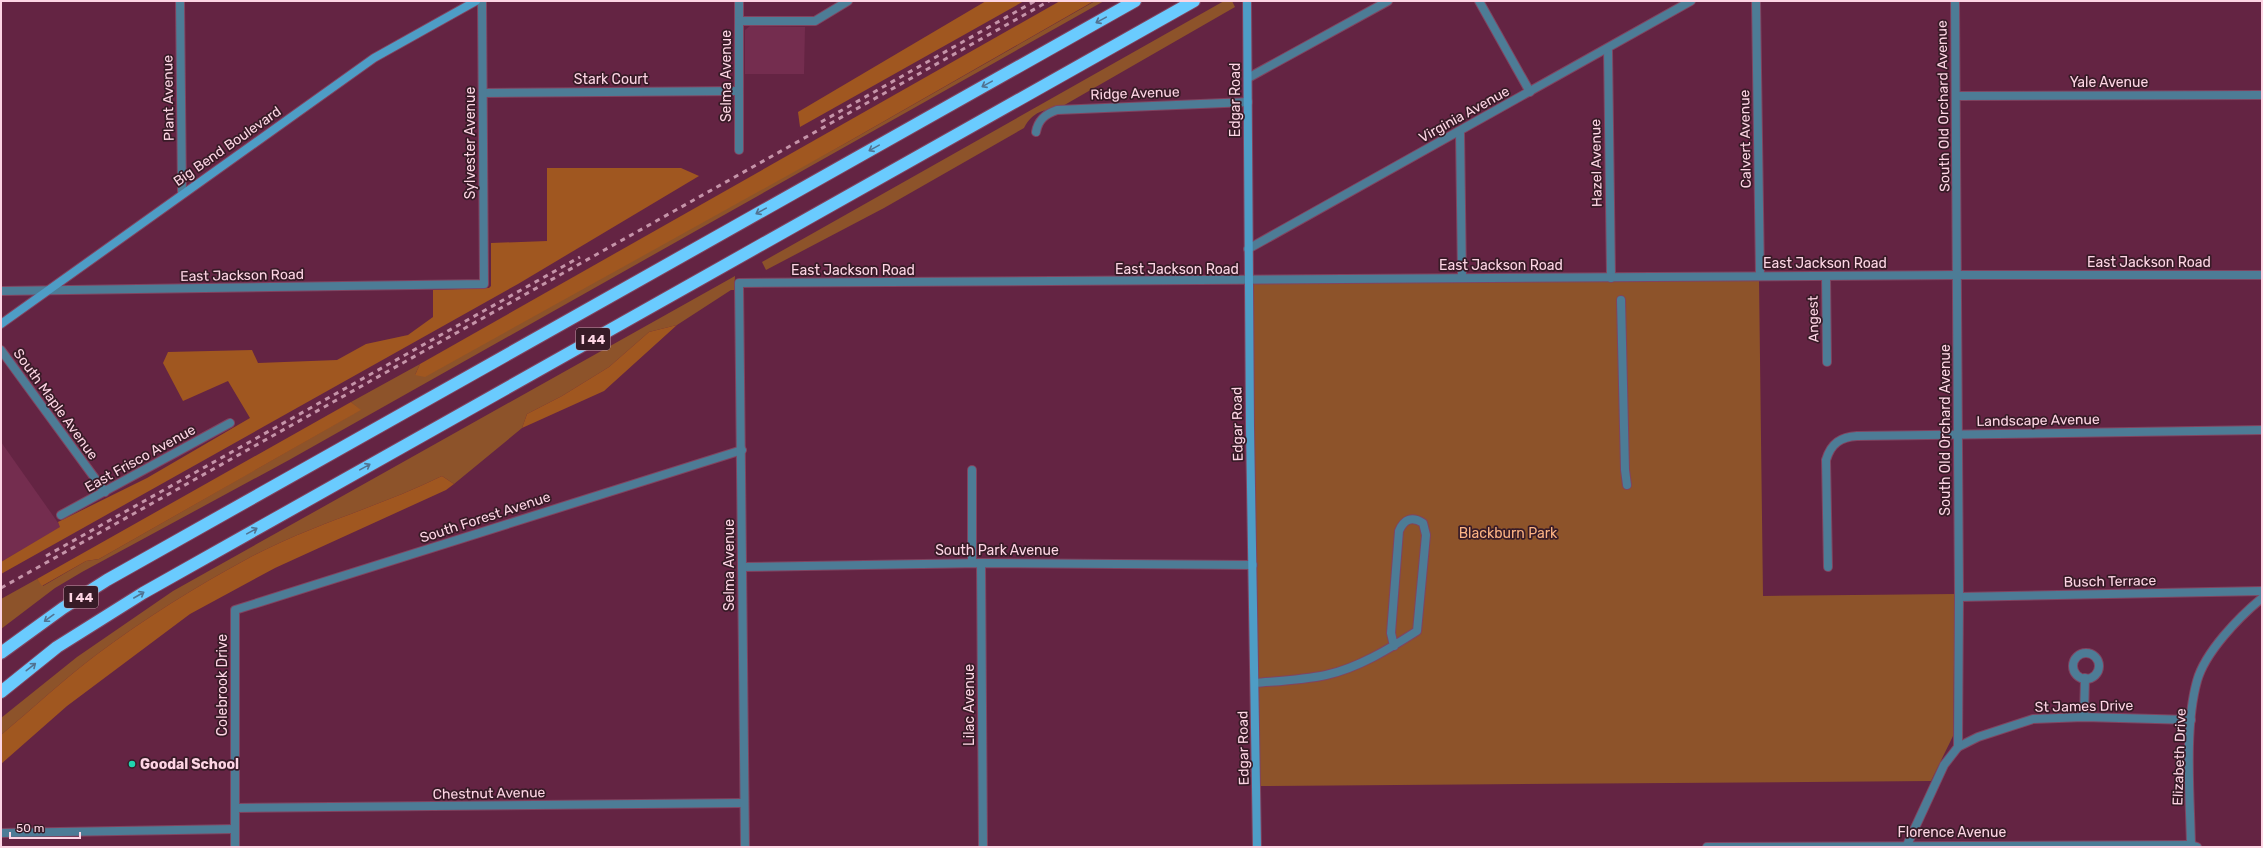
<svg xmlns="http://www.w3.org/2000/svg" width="2263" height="848" font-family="Rubik,sans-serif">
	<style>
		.built { fill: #742d4f }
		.green { fill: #8d532a }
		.forest { fill: #a05720 }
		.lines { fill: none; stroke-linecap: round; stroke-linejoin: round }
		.street-casing { stroke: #804460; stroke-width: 10 }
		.secondary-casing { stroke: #804460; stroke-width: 10 }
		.highway-casing { stroke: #804460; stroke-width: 14 }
		.street { stroke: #4d7c96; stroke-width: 8 }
		.secondary { stroke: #4e9dc6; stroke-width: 8 }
		.highway { stroke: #6acbfe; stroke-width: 12 }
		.rail { stroke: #c594a9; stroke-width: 3; stroke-dasharray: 5 5; stroke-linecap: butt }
		.oneway { stroke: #517392 }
		.poi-dot { fill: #20d5b0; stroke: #381b27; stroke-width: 1.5 }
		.labels { text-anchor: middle; stroke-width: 3.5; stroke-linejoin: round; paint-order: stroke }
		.shield { fill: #381b27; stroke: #c29dab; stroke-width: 1 }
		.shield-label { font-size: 13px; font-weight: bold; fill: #fdd5e4 }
		.street-label { font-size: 14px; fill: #fdd5e4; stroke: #381b27 }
		.park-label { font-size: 14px; fill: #fcb384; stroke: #381b27 }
		.poi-label { font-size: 14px; font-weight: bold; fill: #fdd5e4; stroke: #381b27; text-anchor: start }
	</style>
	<rect width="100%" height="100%" fill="#642443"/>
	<g class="built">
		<path d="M750 26 805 27 804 74H745V30Z"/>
		<path d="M1 442 61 527 1 562Z"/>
	</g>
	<g class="green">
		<path d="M1095 1H1104L289 460 82 572 55 588 1 629V599L37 579 43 586 86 561 99 559 360 410 351 402 420 364 415 375 846 143Z"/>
		<path d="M1224 1H1232L1235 7 1061 107C1044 110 1033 111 1024 128L884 208 766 270 762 262Z"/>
		<path d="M735 276 734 290H731L677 325 649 332 609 367 562 396 527 414 522 428 454 484 442 476C379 507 310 525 247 559 195 587 144 619 96 655 63 680 33 708 1 735V718L77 657 173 591Z"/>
		<path d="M1759 279 1763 596 1955 594 1953 736 1931 781 1260 786 1251 284Z"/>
	</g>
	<g class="forest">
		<path d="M986 1H1024L800 127 798 112Z"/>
		<path d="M1060 1H1094L846 143 425 377 415 375 420 364Z"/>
		<path d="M547 168H681L699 176 518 284 1 574V562L60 527 58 522 147 478 250 418 228 381 183 401 163 363 168 352 252 350 258 363 337 360 366 344 408 335 433 317V290L489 288 491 286V243L547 241Z"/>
		<path d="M677 325 604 391 522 428 527 414 562 396 609 367 649 332Z"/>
		<path d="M351 402 361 410 99 559 86 561 42 586 37 579Z"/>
		<path d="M442 476 454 484 446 490 275 568 190 614 67 706 1 764V735C33 708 63 680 96 655 144 619 195 587 247 559 310 525 379 507 442 476Z"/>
	</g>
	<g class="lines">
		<defs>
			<g id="street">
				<path d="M180 1 182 194"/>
				<path d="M739 1V150"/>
				<path d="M1479 1 1530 92"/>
				<path d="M1756 1 1760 276"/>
				<path d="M739 21H815L848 1"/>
				<path d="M1608 49 1611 278"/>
				<path d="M1248 78 1388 1"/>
				<path d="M483 93 739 91"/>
				<path d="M1956 96 2262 95"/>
				<path d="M1036 132C1038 120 1045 114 1057 110L1248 102"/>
				<path d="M1460 132 1462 278"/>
				<path d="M1248 249 1691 1"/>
				<path d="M1826 276 1827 362"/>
				<path d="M1 291 484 284 482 1"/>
				<path d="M1621 300 1625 470 1627 485"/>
				<path d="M1 350 105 492"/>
				<path d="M972 470V563"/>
				<path d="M61 515 230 423"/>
				<path d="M981 563 983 847"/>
				<path d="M742 567 981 563 1253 565"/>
				<path d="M1828 567 1826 460C1831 443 1841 437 1857 436L2262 430"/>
				<path d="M1959 597 2262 591"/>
				<circle cx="2086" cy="666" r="13"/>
				<path d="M1255 683C1278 681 1303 680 1326 675 1358 668 1389 649 1417 631L1426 535 1423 523C1412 516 1404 519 1399 531L1391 633 1394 646"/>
				<path d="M2084 717 2085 678"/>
				<path d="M1958 747 1978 737 2033 719 2084 717 2191 720"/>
				<path d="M235 808 744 803"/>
				<path d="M1 833 235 829"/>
				<path d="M1907 845 1944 765 1958 747 1959 597 1955 1"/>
				<path d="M2191 845C2190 796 2184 728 2197 681 2205 652 2239 617 2262 598"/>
				<path d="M235 847V610L742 450"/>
				<path d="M745 847 739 283 1957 275H2262"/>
				<path d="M1707 847 2191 845 2197 847"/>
			</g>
			<g id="secondary">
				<path d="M1247 1 1250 427 1257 847"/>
				<path d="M1 324 374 58 476 1"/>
			</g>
			<g id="highway">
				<path d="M1 653 63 608 107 580 1135 1"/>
				<path d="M1 692 57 647 143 593 1194 1"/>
			</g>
		</defs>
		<use href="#street" class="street-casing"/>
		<use href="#secondary" class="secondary-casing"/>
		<use href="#highway" class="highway-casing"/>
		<use href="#street" class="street"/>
		<use href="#secondary" class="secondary"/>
		<use href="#highway" class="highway"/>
		<g class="rail">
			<path d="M821 122 1035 1"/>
			<path d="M46 556 580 257"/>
			<path d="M1 588 1049 1"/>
		</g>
	</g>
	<defs><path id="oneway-shaft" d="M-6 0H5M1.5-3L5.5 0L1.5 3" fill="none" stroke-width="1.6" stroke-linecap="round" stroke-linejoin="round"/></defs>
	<g class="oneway">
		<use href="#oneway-shaft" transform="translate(1101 20) rotate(151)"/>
		<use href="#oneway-shaft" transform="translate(987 84) rotate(151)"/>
		<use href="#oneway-shaft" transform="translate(874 148) rotate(151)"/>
		<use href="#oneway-shaft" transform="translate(761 211) rotate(151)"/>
		<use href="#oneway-shaft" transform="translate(365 467) rotate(-29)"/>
		<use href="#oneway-shaft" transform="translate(252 531) rotate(-29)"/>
		<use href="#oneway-shaft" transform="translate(139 595) rotate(-30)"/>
		<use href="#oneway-shaft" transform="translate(49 618) rotate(144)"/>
		<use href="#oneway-shaft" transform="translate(31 667) rotate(-38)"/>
	</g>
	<circle class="poi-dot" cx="132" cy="764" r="4"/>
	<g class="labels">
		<g class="shield">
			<rect x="576" y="328" width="34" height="22" rx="3"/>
			<rect x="64" y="586" width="34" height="22" rx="3"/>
		</g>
		<g class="shield-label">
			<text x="593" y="344">I 44</text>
			<text x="81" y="602">I 44</text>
		</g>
		<g class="street-label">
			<text transform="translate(726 76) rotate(-90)" y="5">Selma Avenue</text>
			<text x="611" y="84">Stark Court</text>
			<text x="2109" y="87">Yale Avenue</text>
			<text transform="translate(1135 93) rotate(-2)" y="5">Ridge Avenue</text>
			<text transform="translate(168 98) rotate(-91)" y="5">Plant Avenue</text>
			<text transform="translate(1235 100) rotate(-90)" y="5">Edgar Road</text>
			<text transform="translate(1943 106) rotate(-91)" y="5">South Old Orchard Avenue</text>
			<text transform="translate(1464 114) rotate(-29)" y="5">Virginia Avenue</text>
			<text transform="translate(1745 139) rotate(-91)" y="5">Calvert Avenue</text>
			<text transform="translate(470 143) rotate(-90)" y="5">Sylvester Avenue</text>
			<text transform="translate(227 146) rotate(-35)" y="5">Big Bend Boulevard</text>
			<text transform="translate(1596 163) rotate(-91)" y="5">Hazel Avenue</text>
			<text x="2149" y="267">East Jackson Road</text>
			<text x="1825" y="268">East Jackson Road</text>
			<text x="1501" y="270">East Jackson Road</text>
			<text x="1177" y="274">East Jackson Road</text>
			<text x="853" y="275">East Jackson Road</text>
			<text transform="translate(242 275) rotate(-1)" y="5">East Jackson Road</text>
			<text transform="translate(1813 319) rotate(-91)" y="5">Angest</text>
			<text transform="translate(56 404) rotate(54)" y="5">South Maple Avenue</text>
			<text transform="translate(2038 420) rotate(-1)" y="5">Landscape Avenue</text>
			<text transform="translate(1237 424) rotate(-91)" y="5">Edgar Road</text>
			<text transform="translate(1945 430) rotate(-90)" y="5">South Old Orchard Avenue</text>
			<text transform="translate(140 458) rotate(-29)" y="5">East Frisco Avenue</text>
			<text transform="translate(485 517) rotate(-18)" y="5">South Forest Avenue</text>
			<text x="997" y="555">South Park Avenue</text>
			<text transform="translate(729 565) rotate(-90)" y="5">Selma Avenue</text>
			<text transform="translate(2110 581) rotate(-1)" y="5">Busch Terrace</text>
			<text transform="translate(222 685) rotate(-90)" y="5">Colebrook Drive</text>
			<text transform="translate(969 705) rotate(-90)" y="5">Lilac Avenue</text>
			<text transform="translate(2084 706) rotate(-1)" y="5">St James Drive</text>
			<text transform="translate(1243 748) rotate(-91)" y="5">Edgar Road</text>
			<text transform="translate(2179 757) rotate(-88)" y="5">Elizabeth Drive</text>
			<text transform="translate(489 793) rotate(-1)" y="5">Chestnut Avenue</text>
			<text x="1952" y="837">Florence Avenue</text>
		</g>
		<g class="park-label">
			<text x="1508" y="538">Blackburn Park</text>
		</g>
		<g class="poi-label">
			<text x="140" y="769">Goodal School</text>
		</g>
	</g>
	<rect width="2263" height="848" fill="none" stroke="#fdd5e4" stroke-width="4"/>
	<path d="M10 832v6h70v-6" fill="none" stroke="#fdd5e4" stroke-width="2"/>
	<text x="16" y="832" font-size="12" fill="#fdd5e4" stroke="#381b27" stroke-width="3" paint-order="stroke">50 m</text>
</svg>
